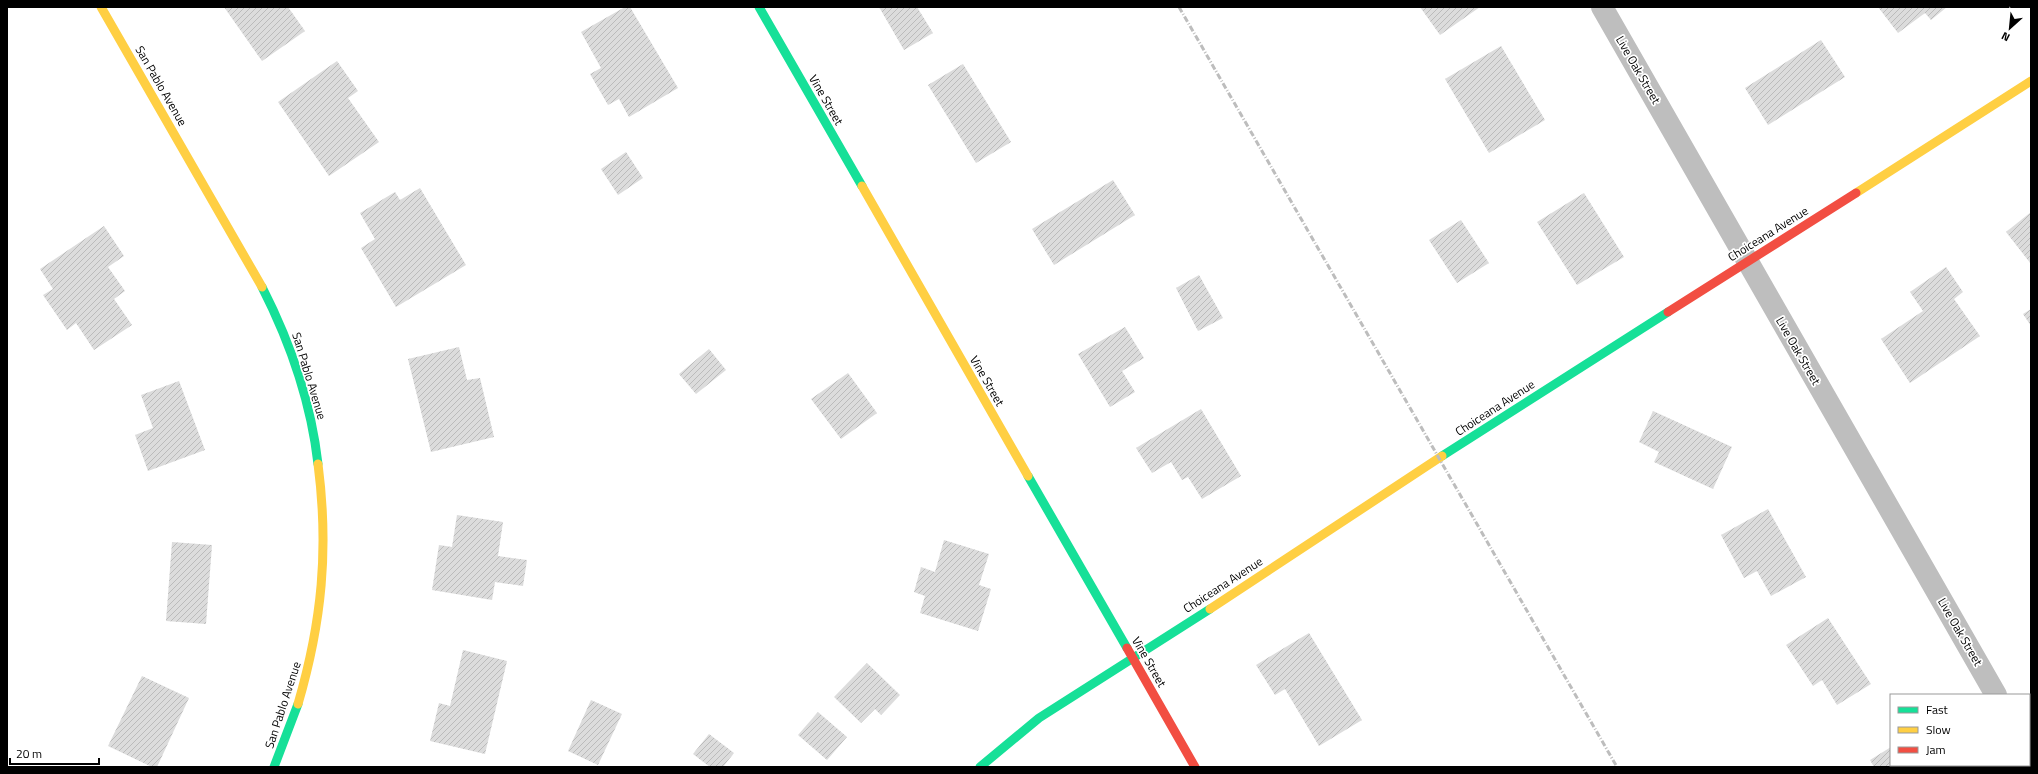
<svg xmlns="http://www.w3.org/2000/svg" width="2038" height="774" font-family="'Titillium Web',sans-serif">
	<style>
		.building { fill: url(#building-hatch) }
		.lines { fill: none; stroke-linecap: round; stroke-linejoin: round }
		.street { stroke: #bebebe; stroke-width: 22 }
		.fast { stroke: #16e098; stroke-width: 9 }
		.slow { stroke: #ffcf43; stroke-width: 9 }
		.jam { stroke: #f24e42; stroke-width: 9 }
		.rail { stroke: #bdbdbd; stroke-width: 3; stroke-dasharray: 6 2 1 2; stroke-linecap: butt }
		.labels { text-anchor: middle; stroke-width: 3.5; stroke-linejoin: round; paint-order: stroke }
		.street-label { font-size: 12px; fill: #000; stroke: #fff }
	</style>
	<defs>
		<pattern id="building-hatch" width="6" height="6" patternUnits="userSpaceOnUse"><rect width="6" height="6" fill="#dcdcdc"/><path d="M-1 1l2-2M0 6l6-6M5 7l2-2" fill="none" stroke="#bbb"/></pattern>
	</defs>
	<rect width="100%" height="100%" fill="#fff"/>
	<g class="building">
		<path d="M224 7H288L305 31 262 61Z"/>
		<path d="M625 7H630L678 88 629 117 619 99 608 105 590 74 601 68 581 32Z"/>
		<path d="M879 7H917L933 33 904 50Z"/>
		<path d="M1420 7H1480L1440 35Z"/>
		<path d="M1878 7H1947L1931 20 1925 13 1898 33Z"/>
		<path d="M1821 40 1845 77 1768 125 1745 88Z"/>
		<path d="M1501 46 1545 120 1489 153 1445 79Z"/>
		<path d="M337 61 358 91 348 98 379 142 329 176 278 102Z"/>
		<path d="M963 64 1011 142 976 163 928 85Z"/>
		<path d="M626 152 643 178 618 195 601 169Z"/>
		<path d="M1113 180 1135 215 1054 265 1032 229Z"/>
		<path d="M420 188 466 265 396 307 361 248 375 239 360 213 395 192 400 200Z"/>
		<path d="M1584 193 1624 257 1577 285 1537 222Z"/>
		<path d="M2031 212V264L2006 232Z"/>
		<path d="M1461 220 1489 263 1457 283 1429 240Z"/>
		<path d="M104 226 124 256 108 267 125 291 114 299 132 325 94 350 76 323 67 330 43 295 53 289 40 269Z"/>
		<path d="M1946 267 1963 292 1954 299 1980 336 1910 383 1881 339 1923 311 1910 292Z"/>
		<path d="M1199 275 1223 318 1198 331 1176 288Z"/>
		<path d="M2031 309V326L2023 314Z"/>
		<path d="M1125 327 1144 358 1122 371 1135 392 1110 407 1078 354Z"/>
		<path d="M459 347 467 380 480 378 494 437 431 452 408 359Z"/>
		<path d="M709 349 726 370 696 394 679 374Z"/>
		<path d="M848 373 877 413 841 439 811 399Z"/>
		<path d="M179 381 205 450 148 471 135 435 153 428 141 395Z"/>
		<path d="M1201 409 1241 476 1202 499 1188 477 1182 480 1171 462 1152 473 1136 448Z"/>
		<path d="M1653 411 1732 447 1713 489 1654 462 1659 452 1639 442Z"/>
		<path d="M1768 509 1806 577 1771 596 1757 571 1744 578 1721 535Z"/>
		<path d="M457 515 503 522 498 556 527 560 523 586 495 582 492 600 432 590 439 545 452 547Z"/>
		<path d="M944 540 989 554 979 585 991 589 978 631 920 613 925 596 914 592 921 567 935 572Z"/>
		<path d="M172 542 212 545 206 624 166 621Z"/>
		<path d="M1828 618 1871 684 1837 705 1822 680 1813 686 1786 645Z"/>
		<path d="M1309 633 1362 720 1319 746 1285 689 1275 695 1256 665Z"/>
		<path d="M463 650 507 661 485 754 430 741 439 703 450 706Z"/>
		<path d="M867 663 900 695 881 715 875 709 861 723 834 697Z"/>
		<path d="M142 676 189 698 157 767H152L108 746Z"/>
		<path d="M591 700 622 714 598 765 568 751Z"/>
		<path d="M818 712 847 737 827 760 798 735Z"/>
		<path d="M709 734 734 753 723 767H710L693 754Z"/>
		<path d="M1891 747V765H1917L1918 767H1874L1870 760Z"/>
	</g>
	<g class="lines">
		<g class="street">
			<path d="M1602 7 1996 695"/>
			<path d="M2029 754 2031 758"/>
		</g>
		<g class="fast">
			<path d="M759 7 862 186"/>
			<path d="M262 287C290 342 311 402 318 464"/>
			<path d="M1442 456 1668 312"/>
			<path d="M1028 476 1127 648"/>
			<path d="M274 767 298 704"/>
			<path d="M980 767 1039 718 1210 609"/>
		</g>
		<g class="slow">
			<path d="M101 7 262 287"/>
			<path d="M862 186 1028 476"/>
			<path d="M1856 193 2031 81"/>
			<path d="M1210 609 1442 456"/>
			<path d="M298 704C322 622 329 549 318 464"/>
		</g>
		<g class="jam">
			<path d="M1668 312 1856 193"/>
			<path d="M1127 648 1195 767"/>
		</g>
		<path class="rail" d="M1179 7 1617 767"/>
	</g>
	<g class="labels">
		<g class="street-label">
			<text transform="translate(1638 70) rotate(60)" y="4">Live Oak Street</text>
			<text transform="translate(161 86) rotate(60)" y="4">San Pablo Avenue</text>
			<text transform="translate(826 100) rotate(60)" y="4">Vine Street</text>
			<text transform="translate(1768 234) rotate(-32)" y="4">Choiceana Avenue</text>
			<text transform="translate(1798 351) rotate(60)" y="4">Live Oak Street</text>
			<text transform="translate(309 376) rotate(73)" y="4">San Pablo Avenue</text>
			<text transform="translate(987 381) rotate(60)" y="4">Vine Street</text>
			<text transform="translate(1495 408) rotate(-33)" y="4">Choiceana Avenue</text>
			<text transform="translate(1223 585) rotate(-33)" y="4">Choiceana Avenue</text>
			<text transform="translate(1960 632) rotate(60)" y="4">Live Oak Street</text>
			<text transform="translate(1149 662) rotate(60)" y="4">Vine Street</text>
			<text transform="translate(283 705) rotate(-72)" y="4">San Pablo Avenue</text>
		</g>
	</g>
	<rect width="2038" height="774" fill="none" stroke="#000000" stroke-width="16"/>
	<rect x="1890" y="694" width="140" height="72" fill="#ffffff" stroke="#999999"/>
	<rect x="1898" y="707" width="20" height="6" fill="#16e098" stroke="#999999"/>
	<text x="1926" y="714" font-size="12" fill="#000000">Fast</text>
	<rect x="1898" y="727" width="20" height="6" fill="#ffcf43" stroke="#999999"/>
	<text x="1926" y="734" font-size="12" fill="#000000">Slow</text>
	<rect x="1898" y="747" width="20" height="6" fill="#f24e42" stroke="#999999"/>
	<text x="1926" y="754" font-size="12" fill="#000000">Jam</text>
	<g transform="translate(2010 28) rotate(207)" stroke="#ffffff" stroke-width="3" paint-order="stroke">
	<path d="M0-3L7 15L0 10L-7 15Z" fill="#000000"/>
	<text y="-6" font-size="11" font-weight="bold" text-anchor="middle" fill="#000000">N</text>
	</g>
	<path d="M10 758v6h89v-6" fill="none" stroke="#000000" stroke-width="2"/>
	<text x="16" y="758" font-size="12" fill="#000000" stroke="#ffffff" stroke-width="3" paint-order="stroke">20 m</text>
</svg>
